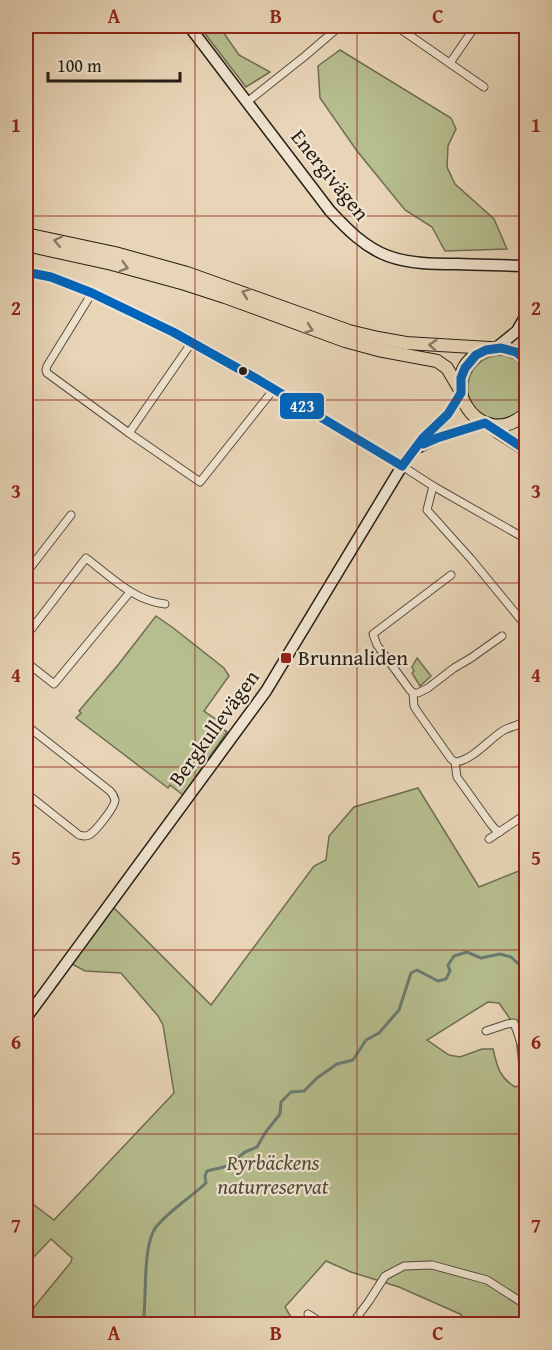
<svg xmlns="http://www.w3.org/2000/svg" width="552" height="1350" font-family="'Gentium Book Plus',serif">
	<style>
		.green { fill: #b6bd8e; stroke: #6e6e52; stroke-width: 1.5; fill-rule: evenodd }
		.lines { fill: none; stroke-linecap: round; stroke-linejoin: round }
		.stream { stroke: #6a7b71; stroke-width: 3 }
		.street-casing { stroke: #564c3e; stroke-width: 9 }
		.secondary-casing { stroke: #261e15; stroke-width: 13 }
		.highway-casing { stroke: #261e15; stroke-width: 14 }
		.street { stroke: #f0e4d0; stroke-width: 7 }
		.secondary { stroke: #f0e4d0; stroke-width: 10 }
		.highway { stroke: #e8d5b7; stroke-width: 12 }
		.bus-1-casing { stroke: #f0e4d0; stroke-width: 14 }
		.bus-1 { stroke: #0065bd; stroke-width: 9 }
		.oneway { stroke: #877a66 }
		.grid { fill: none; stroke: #8f2418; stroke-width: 1.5; stroke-opacity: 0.55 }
		.bus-dot { fill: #261e15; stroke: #f0e4d0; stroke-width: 2 }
		.poi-dot { fill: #8f2418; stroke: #f0e4d0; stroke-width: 2 }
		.labels { text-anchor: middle; stroke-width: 4.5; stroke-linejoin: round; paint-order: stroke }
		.street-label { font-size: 21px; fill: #261e15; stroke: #f0e4d0 }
		.poi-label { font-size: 21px; fill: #261e15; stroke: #f0e4d0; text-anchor: start }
		.park-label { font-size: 21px; font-style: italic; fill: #514e39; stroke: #f0e4d0 }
		.line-badge { stroke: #f0e4d0; stroke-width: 2 }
		.badge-label { font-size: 16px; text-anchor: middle; font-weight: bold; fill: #fff }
		.neatline { fill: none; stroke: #8f2418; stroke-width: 2 }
		.grid-label { font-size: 20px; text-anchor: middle; font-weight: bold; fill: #8f2418 }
	</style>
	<rect width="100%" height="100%" fill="#e8d5b7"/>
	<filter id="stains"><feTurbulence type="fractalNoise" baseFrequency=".00333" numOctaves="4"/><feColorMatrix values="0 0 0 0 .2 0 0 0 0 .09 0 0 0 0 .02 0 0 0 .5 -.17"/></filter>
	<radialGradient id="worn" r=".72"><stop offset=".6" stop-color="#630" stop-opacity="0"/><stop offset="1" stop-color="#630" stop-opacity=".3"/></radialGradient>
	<g class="green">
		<path d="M199 26H219L239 55 270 72 246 87Z"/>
		<path d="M340 50 451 118 456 129 448 146 447 167 455 184 494 219 507 249 445 251 432 227 405 210 357 151 320 98 318 66Z"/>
		<path d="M501 355C511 357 525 362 526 373 527 378 526 383 526 388 526 392 527 398 526 402 524 413 506 420 496 419 456 415 459 356 501 355Z"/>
		<path d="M156 616 172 627 224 668 229 676 204 711 220 722 218 725 227 732 183 795 170 785 168 788 76 718 81 713 79 711 118 665Z"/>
		<path d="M417 658 431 676 420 686 412 673 414 671 412 667Z"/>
		<path d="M418 788 479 887 526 868V1324H471L460 1314 399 1287 351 1272 326 1261 285 1307 295 1324H26V1317L71 1262 72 1258 51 1239 26 1265V1199L54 1220 174 1093 163 1025 158 1016 121 973 85 971 72 964 111 905 211 1005 314 866 326 860 329 836 354 807ZM488 1002 499 1003 515 1026 521 1085 515 1087C499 1077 497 1066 493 1049H482L460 1057 449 1055 427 1040Z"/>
	</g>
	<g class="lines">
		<path class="stream" d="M143 1324C147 1300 142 1245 156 1227 170 1210 190 1198 206 1183L205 1176 207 1171 228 1166 245 1152 257 1147 265 1133 280 1114 281 1102 291 1092 304 1091 317 1078 337 1064 353 1060 366 1040 379 1033 399 1010 411 973 417 970 438 981 446 979 450 971 448 965 454 956 467 952 481 958 500 954 511 957 524 969H526"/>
		<defs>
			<g id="street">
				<path d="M396 26 484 87"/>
				<path d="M450 63 474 28"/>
				<path d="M247 102 305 56 340 26"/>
				<path d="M92 293 47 366 46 370 47 373 129 433 200 482 274 389"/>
				<path d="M129 433 192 342"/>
				<path d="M402 466 433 486 526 539"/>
				<path d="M433 486 427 510 471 559 526 626"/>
				<path d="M26 558 33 564 71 515"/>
				<path d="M26 573 33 564"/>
				<path d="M26 636 86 558C110 576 134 601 165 604"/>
				<path d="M26 662 54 684 130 592"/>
				<path d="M413 693 410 690 377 645 373 634 451 575"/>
				<path d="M26 725 110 791C113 794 114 796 115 800 115 807 95 832 89 835 85 837 83 836 79 835L26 793"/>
				<path d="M455 762 451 759 417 711 414 706 413 693H418L428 688 454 668 471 658 502 636"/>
				<path d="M500 832 495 829 490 823 457 777 455 762C472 761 489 739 504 730 512 726 519 726 526 720"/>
				<path d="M489 839 526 814"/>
				<path d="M486 1031 507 1024 514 1023C520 1038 524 1053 526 1068"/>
				<path d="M308 1314 319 1321 322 1324"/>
				<path d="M352 1324 369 1301 385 1276 404 1266 432 1265 487 1280 526 1305"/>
			</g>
			<g id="secondary">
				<path d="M189 26 330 211C347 229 364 247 388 256 410 264 434 264 457 264 480 265 503 265 526 266"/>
				<path d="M26 272 51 277 92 293 173 332 257 379 402 466"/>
				<path d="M496 348 517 331 526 315"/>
				<path d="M419 447 437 438 485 423"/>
				<path d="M26 1018 266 691 402 466 423 438 448 414 461 393"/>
			</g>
			<g id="highway">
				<path d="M26 234 115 253 187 273 349 331 378 338 406 343 506 349 516 352 526 360"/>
				<path d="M26 245 112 264 185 284 225 297 345 341 378 350 437 361 447 368 460 390"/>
				<path d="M489 349C426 369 478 458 526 413"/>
				<path d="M489 424 498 432 526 450"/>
			</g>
		</defs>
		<use href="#street" class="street-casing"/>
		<use href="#secondary" class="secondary-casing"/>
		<use href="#highway" class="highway-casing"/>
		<use href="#street" class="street"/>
		<use href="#secondary" class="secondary"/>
		<use href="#highway" class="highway"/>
		<defs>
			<g id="bus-1">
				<path d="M26 272 51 277 92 293 173 332 257 379 402 466 423 438 448 414 461 393V378L465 368 476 355 486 350 501 348 516 352 526 360"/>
				<path d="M423 444 437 438 485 423 526 450"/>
			</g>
		</defs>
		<use href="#bus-1" class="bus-1-casing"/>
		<use href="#bus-1" class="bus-1"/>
	</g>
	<defs><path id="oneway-chevron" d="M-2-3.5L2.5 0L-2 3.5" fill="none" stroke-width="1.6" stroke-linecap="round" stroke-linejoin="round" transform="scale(1.5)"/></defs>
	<g class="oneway">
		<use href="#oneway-chevron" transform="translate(58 241) rotate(-168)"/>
		<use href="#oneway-chevron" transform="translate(124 267) rotate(16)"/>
		<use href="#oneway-chevron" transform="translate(246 293) rotate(-159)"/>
		<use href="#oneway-chevron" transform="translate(309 329) rotate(19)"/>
		<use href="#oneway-chevron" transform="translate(433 345) rotate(-176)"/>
	</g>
	<path class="grid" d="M195 26V1324M357 26V1324M26 216H526M26 400H526M26 583H526M26 767H526M26 950H526M26 1134H526"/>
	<circle class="bus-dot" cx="243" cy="371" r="5"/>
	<rect class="poi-dot" x="280" y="652" width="12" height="12" rx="3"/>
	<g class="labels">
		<g class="street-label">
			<text transform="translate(330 175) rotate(51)" y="7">Energivägen</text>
			<text transform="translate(214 728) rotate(-54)" y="7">Bergkullevägen</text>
		</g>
		<g class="poi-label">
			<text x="298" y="665">Brunnaliden</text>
		</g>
		<g class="park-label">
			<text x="273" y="1170">Ryrbäckens<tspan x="273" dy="24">naturreservat</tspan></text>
		</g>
	</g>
	<rect class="line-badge" x="279" y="392" width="46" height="28" rx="6" fill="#0065bd"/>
	<g class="badge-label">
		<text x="302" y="412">423</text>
	</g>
	<rect width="552" height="1350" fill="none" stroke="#e8d5b7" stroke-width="66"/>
	<path d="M48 72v9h132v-9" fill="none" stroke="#261e15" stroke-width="3"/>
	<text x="57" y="72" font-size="18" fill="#261e15" stroke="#f0e4d0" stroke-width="4.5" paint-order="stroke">100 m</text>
	<rect x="33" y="33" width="486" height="1284" class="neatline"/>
	<g class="grid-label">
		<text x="114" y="23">A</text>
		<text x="276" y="23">B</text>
		<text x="438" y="23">C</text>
		<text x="16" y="132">1</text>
		<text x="536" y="132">1</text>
		<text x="16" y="315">2</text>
		<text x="536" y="315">2</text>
		<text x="16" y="498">3</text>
		<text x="536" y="498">3</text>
		<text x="16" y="682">4</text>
		<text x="536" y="682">4</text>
		<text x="16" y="865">5</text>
		<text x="536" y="865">5</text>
		<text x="16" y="1049">6</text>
		<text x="536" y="1049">6</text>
		<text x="16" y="1232">7</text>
		<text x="536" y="1232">7</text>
		<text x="114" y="1340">A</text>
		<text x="276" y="1340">B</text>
		<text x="438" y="1340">C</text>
	</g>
	<rect width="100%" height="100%" filter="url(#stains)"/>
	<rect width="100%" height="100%" fill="url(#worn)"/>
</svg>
